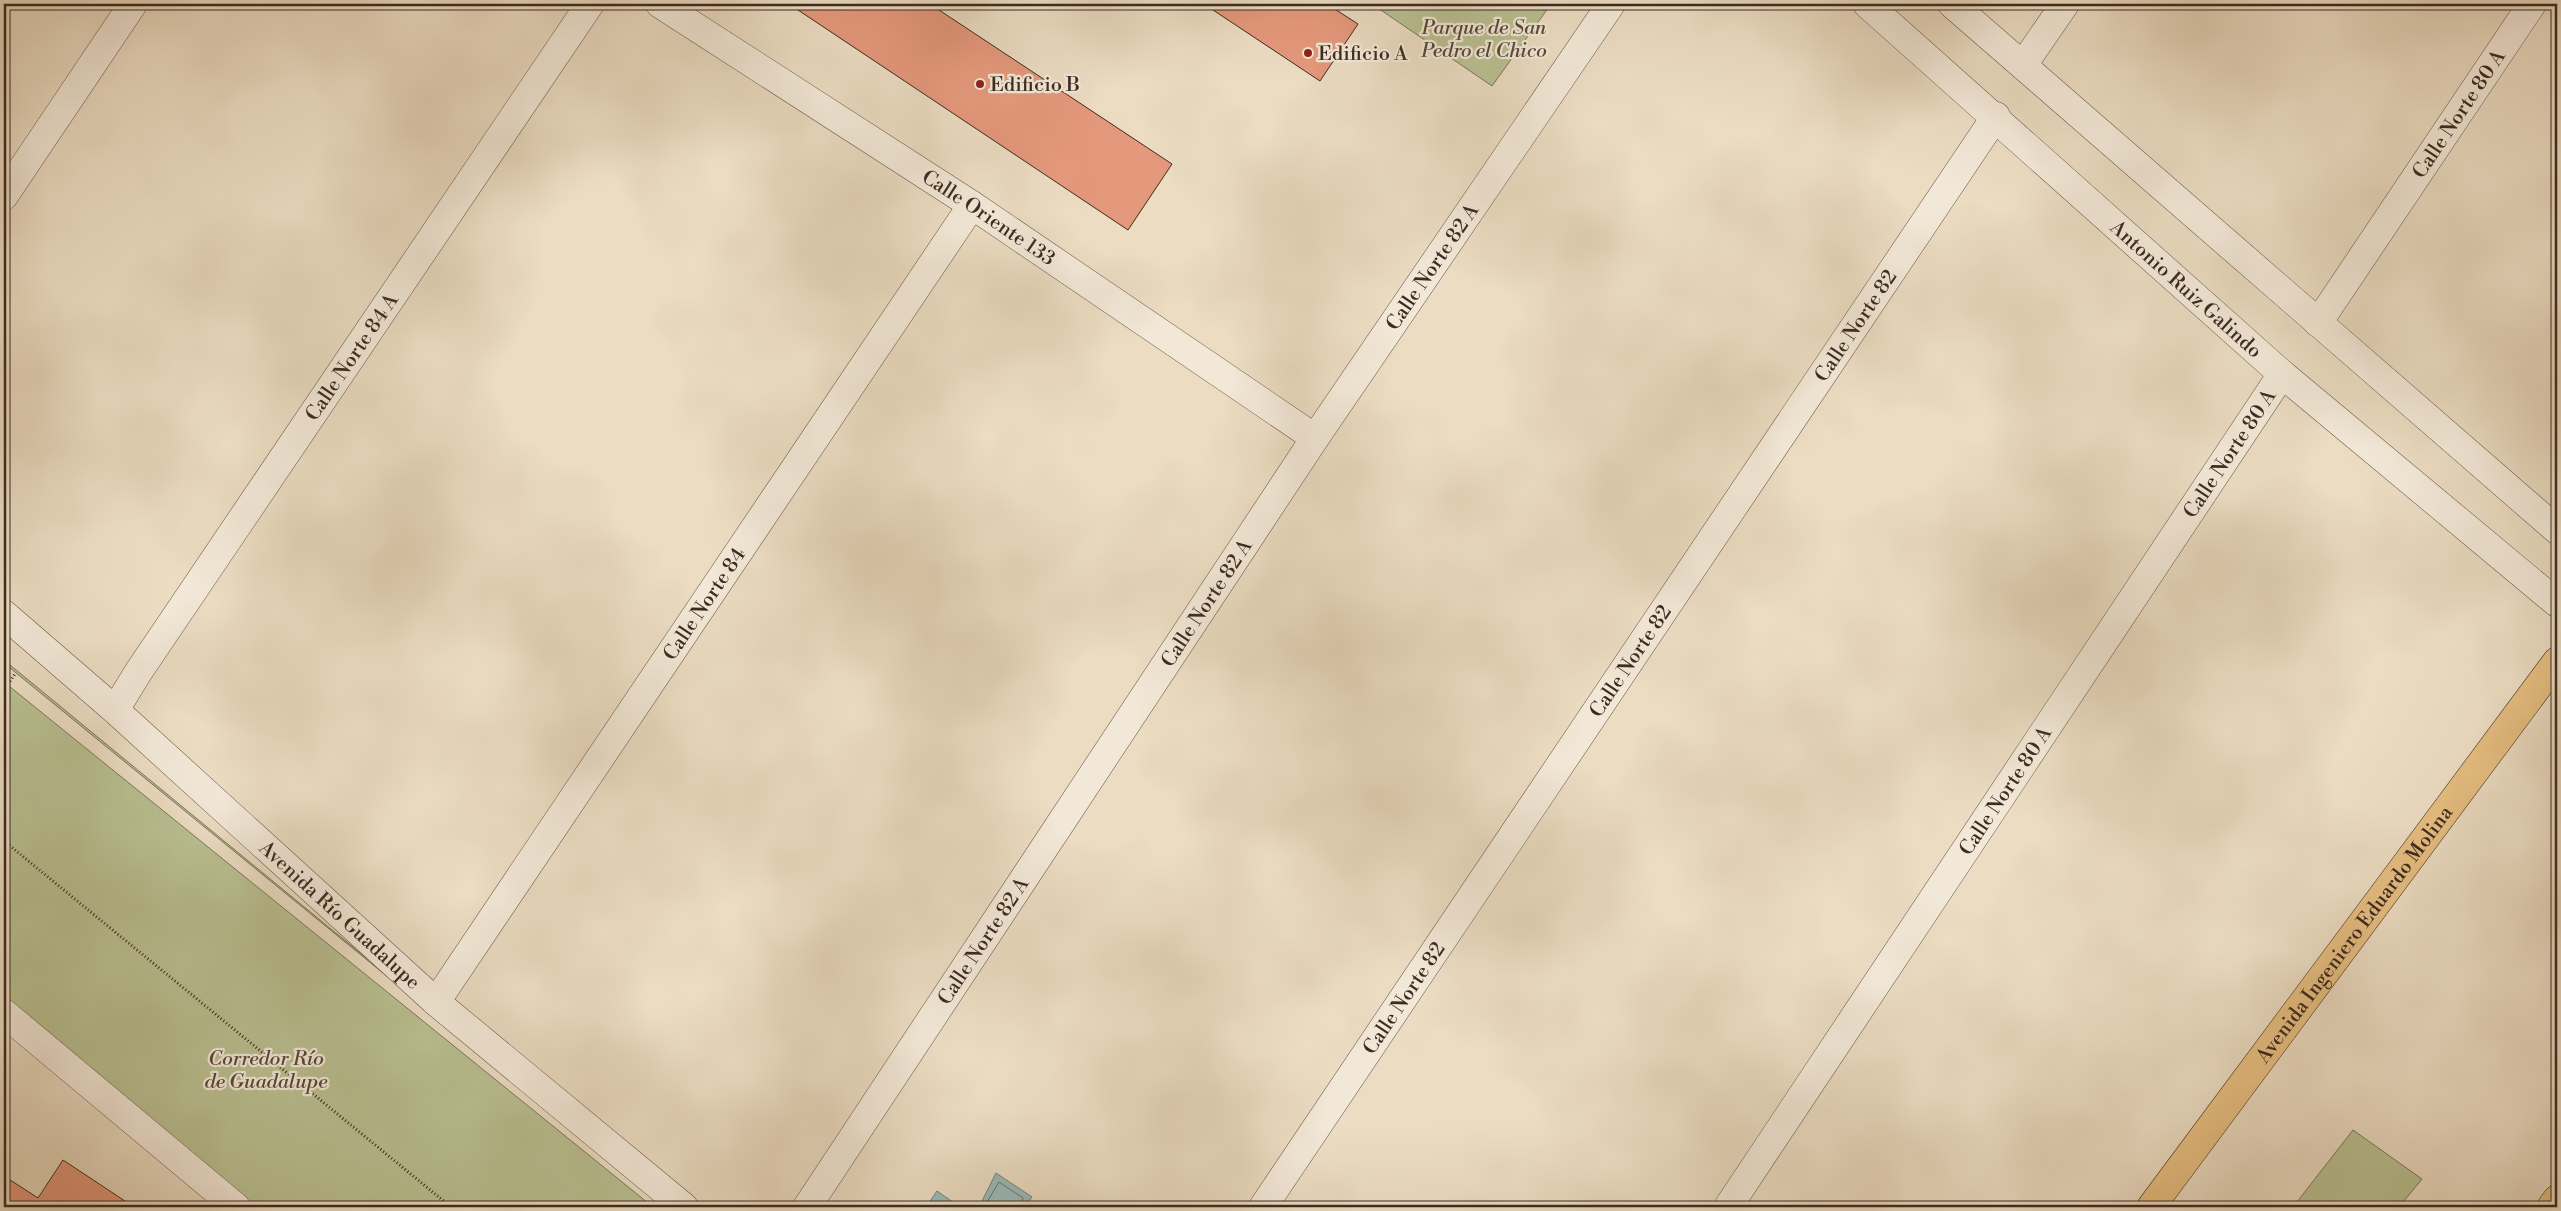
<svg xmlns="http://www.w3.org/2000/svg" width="2561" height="1211" font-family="'Libre Bodoni',serif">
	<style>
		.green { fill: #b9c092; stroke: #7b7659 }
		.water { fill: #99bab8; stroke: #74817b }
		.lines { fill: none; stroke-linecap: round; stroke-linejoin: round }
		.shore { stroke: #6b726c; stroke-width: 1 }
		.building { fill: #e4987c; stroke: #3d2b20 }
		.minor-casing { stroke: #685748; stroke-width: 29 }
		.tertiary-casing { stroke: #685748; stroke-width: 29 }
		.primary-casing { stroke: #3d2b20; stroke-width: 29 }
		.path { stroke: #3d2b20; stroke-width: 3; stroke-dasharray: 1 2.5; stroke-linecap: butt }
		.minor { stroke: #f2e8d7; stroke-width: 28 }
		.tertiary { stroke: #f2e8d7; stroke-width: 28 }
		.primary { stroke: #e6be81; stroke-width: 28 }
		.poi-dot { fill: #8f2418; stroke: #f2e8d7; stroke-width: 2 }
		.labels { text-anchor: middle; stroke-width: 4.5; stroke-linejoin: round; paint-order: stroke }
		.park-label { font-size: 20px; font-style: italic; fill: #564937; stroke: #f2e8d7 }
		.poi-label { font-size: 20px; fill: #3d2b20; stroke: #f2e8d7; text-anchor: start }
		.street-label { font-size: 20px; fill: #3d2b20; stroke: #f2e8d7 }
	</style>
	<rect width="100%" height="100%" fill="#ebdcc2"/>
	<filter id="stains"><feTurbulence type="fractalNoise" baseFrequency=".004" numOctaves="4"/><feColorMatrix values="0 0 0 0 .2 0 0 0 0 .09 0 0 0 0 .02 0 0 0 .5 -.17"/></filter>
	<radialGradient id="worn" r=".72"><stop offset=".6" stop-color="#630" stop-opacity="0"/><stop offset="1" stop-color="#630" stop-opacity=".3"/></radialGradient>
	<g class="green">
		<path d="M1372 4H1551L1492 86Z"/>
		<path d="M4 660 669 1207 4 663Z"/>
		<path d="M4 682 653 1207H218L4 1031Z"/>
		<path d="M2353 1130 2422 1179 2399 1207H2293Z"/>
	</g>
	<g class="water">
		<path d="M996 1173 1032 1197 1025 1207H979Z"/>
		<path d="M937 1191 960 1207H926Z"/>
	</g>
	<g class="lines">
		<path class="shore" d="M984 1207 999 1182 1023 1198 1021 1207"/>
	</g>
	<g class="building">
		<path d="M789 4H930L1172 164 1128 230Z"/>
		<path d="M1204 4H1327L1358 24 1320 81Z"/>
		<path d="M63 1160 134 1207H4V1176L38 1198Z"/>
	</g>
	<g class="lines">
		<defs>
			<g id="minor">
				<path id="s1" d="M660 4 972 205 1315 438"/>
				<path id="s2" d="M1867 4 2282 374 2557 603"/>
				<path d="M1952 4 2557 530"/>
				<path d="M2023 65 2065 4"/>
				<path d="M4 196 133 4"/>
				<path id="s3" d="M2318 323 2532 4"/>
				<path id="s4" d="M4 614 115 710 436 1002 684 1207"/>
				<path id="s5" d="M115 710 139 671 590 4"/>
				<path id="s6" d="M436 1002 972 205"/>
				<path id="s7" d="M807 1207 1315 438 1611 4"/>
				<path id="s8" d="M1263 1207 1996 116"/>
				<path id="s9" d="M1728 1207 2282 374"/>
			</g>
			<path id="tertiary" d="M4 1013 236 1207"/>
			<g id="primary">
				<path id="s10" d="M2151 1207 2557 661"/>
				<path d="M2551 1207 2557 1199"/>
			</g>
		</defs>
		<use href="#minor" class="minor-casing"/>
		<use href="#tertiary" class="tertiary-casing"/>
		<use href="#primary" class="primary-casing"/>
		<g class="path">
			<path d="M4 690 15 674"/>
			<path d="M4 841 451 1207"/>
		</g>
		<use href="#minor" class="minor"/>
		<use href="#tertiary" class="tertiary"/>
		<use href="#primary" class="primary"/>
	</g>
	<g class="poi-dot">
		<circle cx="1308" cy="53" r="5"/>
		<circle cx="980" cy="84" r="5"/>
	</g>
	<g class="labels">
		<g class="park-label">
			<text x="1484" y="34">Parque de San<tspan x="1484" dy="23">Pedro el Chico</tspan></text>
			<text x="266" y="1065">Corredor Río<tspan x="266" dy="23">de Guadalupe</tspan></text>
		</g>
		<g class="poi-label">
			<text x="1318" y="60">Edificio A</text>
			<text x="990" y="91">Edificio B</text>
		</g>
		<g class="street-label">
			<text dy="7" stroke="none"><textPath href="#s3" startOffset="252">Calle Norte 80 A</textPath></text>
			<text dy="7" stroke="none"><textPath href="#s1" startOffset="392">Calle Oriente 133</textPath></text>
			<text dy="7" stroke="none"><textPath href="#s7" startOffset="1129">Calle Norte 82 A</textPath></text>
			<text dy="7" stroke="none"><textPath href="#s2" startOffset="428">Antonio Ruiz Galindo</textPath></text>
			<text dy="7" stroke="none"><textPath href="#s8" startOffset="1062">Calle Norte 82</textPath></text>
			<text dy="7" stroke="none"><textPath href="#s5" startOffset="425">Calle Norte 84 A</textPath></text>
			<text dy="7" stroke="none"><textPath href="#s9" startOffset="905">Calle Norte 80 A</textPath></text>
			<text dy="7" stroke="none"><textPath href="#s7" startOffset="724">Calle Norte 82 A</textPath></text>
			<text dy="7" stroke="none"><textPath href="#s6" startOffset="480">Calle Norte 84</textPath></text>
			<text dy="7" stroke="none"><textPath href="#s8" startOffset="658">Calle Norte 82</textPath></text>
			<text dy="7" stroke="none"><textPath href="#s9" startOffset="500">Calle Norte 80 A</textPath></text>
			<text dy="7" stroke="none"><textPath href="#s4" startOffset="451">Avenida Río Guadalupe</textPath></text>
			<text dy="7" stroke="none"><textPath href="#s10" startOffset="340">Avenida Ingeniero Eduardo Molina</textPath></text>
			<text dy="7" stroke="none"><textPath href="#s7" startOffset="319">Calle Norte 82 A</textPath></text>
			<text dy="7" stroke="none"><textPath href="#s8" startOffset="252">Calle Norte 82</textPath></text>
		</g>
	</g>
	<rect width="2561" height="1211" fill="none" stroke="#ebdcc2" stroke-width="20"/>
	<rect x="5" y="5" width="2551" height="1201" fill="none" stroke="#3d2b20" stroke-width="2.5"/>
	<rect x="10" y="10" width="2541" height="1191" fill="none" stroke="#3d2b20"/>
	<rect width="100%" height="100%" filter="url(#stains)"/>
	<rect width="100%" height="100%" fill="url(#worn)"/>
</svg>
